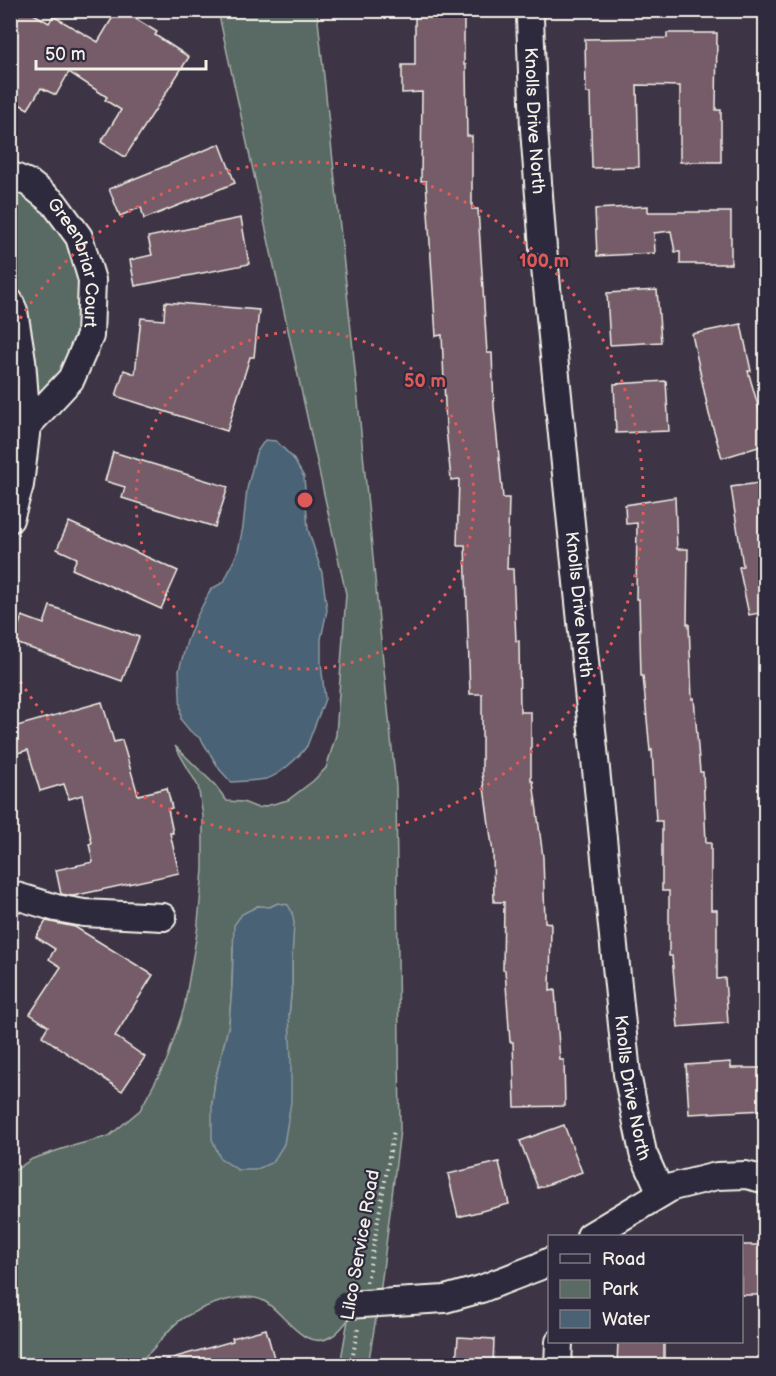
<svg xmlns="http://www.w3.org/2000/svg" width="776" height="1376" font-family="'Balsamiq Sans',sans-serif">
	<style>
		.green { fill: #596b63; stroke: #a6aea6; stroke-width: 1.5; fill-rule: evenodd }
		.water { fill: #4a6274; stroke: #8e9ba2; stroke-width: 1.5 }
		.building { fill: #745c67; stroke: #f4f1e8; stroke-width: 1.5 }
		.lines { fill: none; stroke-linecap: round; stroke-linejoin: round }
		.minor-casing { stroke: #f4f1e8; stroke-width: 30 }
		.path { stroke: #f4f1e8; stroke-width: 4; stroke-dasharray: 1.5 4.5; stroke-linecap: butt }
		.minor { stroke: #2f2a3d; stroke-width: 26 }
		.minor-bridge-casing { stroke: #f4f1e8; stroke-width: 30; stroke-linecap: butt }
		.minor-bridge { stroke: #2f2a3d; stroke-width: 26 }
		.ring { fill: none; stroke: #de5a58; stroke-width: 3; stroke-dasharray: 3 6 }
		.labels { text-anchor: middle; stroke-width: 4.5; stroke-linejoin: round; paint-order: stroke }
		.street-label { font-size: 18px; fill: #f4f1e8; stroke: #2f2a3d }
		.centre { fill: #de5a58; stroke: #2f2a3d; stroke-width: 3 }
		.ring-label { font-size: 18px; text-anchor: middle; font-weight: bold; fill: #de5a58; stroke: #2f2a3d; stroke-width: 4.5; stroke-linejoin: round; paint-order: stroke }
	</style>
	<rect width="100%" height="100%" fill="#3d3445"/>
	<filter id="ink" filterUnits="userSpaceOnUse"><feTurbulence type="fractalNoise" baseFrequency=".0167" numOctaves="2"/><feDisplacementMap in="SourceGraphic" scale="12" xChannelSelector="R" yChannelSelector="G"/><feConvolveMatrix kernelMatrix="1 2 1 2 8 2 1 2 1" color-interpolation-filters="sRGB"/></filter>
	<g filter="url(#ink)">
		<g class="green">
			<path d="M218 11H317L353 349 381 641 396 787 400 1130 380 1294 368 1365H340L348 1320C343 1326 338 1333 332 1336 304 1354 284 1312 264 1301 243 1290 204 1306 185 1317 172 1324 162 1339 152 1350 147 1355 141 1360 136 1365L11 1366V1173L32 1159 65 1148 109 1136 140 1110 167 1060 184 1008 197 933 203 870V816L198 786 175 746 215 785 227 801 243 802 258 808 288 800 313 781 326 768 336 735 346 594ZM278 903 292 943V984L289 1015 212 1104 215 1081 229 1024 232 986 233 947 257 906 270 907Z"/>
			<path d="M11 175 79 237 90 336 27 426 11 302Z"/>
		</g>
		<g class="water">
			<path d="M265 440 276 441 293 458 304 477 308 529 322 573 327 610 321 639V663L325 699 307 746C299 757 279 776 266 779 255 781 242 781 231 782L220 770 201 739 190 731 181 720 179 670 187 641 196 618 211 589 224 582 238 551 243 527 247 489 256 453Z"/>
			<path d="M278 903 288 905 292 912 294 923 292 958V984L289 1015 291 1060V1102L284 1144 273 1162 255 1170H238L220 1158 212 1139V1104L215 1081 229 1024 232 986 234 925 242 914 258 906 270 907Z"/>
		</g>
		<g class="building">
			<path d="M10 10H27L49 23 53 16 98 42 117 10H141L136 19 157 32 155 35 189 57 125 157 101 142 121 110 105 100 107 97 69 72 56 95 41 88 28 109 10 99Z"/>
			<path d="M415 10H464V65H466L467 136H472V209H478L487 353H492L494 407 503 498H509L507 569H513L516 641H519L520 712H531V781H533L543 857 545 922 551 923 550 991 555 990 560 1060H564L565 1106 515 1107 513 1042H510L505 970H503L504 902H494L493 853 482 773V694H470L465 545H457L459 479 451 480 446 428 442 335 436 336 426 181H421L422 92 402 93V65H415Z"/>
			<path d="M667 33H717L716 110H721V162H680V86L637 85 639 167 592 168 590 93H586L585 39 667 38Z"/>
			<path d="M220 144 235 183 144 219 141 207 120 216 109 189Z"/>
			<path d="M648 206V212H731V264H680V252H675L671 231 654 233 655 253 597 256 595 209Z"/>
			<path d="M241 218 249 264 135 286 130 260 152 255 148 237Z"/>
			<path d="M657 290 661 342 610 345 607 293Z"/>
			<path d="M165 302 259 310 254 357H250L227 431 116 396 124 370 135 374 141 318 164 320Z"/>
			<path d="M741 324 751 371H748L765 430V445L722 458 709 414 692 334Z"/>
			<path d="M666 381 669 431 616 433 614 384Z"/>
			<path d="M113 452 228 487 215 527 122 498 125 487 105 481Z"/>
			<path d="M765 482V612L749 615 739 567 743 566 731 487Z"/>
			<path d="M675 497 677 549H688L687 624H689L692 699 694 698 700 772H703L706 843H711V910H717V979L725 978 728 1023 678 1027 672 956H669V891H662V821H656L652 750 650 751 643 676H641L639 599H636L637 523 626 524 625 505Z"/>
			<path d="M69 522 178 571 161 609 72 569 77 558 57 549Z"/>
			<path d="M50 606 139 637 122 681 13 642 22 616 44 624Z"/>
			<path d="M102 702 114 742 122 740 138 795 167 788 172 808 168 809 173 833H170L179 873 73 896 61 894 56 870 93 862 89 844 92 843 82 795 69 799 64 784 40 791 28 750 10 755V728Z"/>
			<path d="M46 921 75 927 153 975 115 1036 145 1057 122 1091 42 1036 48 1026 30 1014 61 967 49 959 55 949 36 937Z"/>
			<path d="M731 1062V1068H765V1110L689 1114 686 1065Z"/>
			<path d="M564 1125 582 1172 538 1188 520 1141Z"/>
			<path d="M499 1162 509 1204 458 1217 448 1174Z"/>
			<rect x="741" y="1245" width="24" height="50"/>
			<path d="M266 1329 276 1365H166L165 1360 233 1341 232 1338Z"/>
			<path d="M458 1337 494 1339 493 1365H456Z"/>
			<path d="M618 1341H664V1365H617Z"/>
		</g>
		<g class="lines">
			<defs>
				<g id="minor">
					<path id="s1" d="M532 10 530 17 534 129 543 248 627 1074 643 1153 661 1193"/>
					<path id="s2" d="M10 175 29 183 54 203 79 237 92 280 90 336 71 379 27 426"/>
					<path d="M10 302 14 311 22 360 27 426 20 485 10 519"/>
					<path d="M10 894 56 908 84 913 163 917"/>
					<path d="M590 1236 672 1187 717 1176 746 1175 766 1180"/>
					<path d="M378 1303 445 1299 481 1289 538 1267 550 1261"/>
					<path d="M558 1366 559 1342"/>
				</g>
			</defs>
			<use href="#minor" class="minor-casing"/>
			<g class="path">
				<path d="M367 1282 394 1130"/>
				<path d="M351 1366 358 1328"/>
			</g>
			<use href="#minor" class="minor"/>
			<defs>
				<path id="minor-bridge" d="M347 1305 378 1303"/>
			</defs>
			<use href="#minor-bridge" class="minor-bridge-casing"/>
			<use href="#minor-bridge" class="minor-bridge"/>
		</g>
	</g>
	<g class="ring">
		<circle cx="305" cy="500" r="169"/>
		<path d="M11 334A338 338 0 1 1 11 666"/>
	</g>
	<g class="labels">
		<g class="street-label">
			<text dy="6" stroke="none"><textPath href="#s1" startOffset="111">Knolls Drive North</textPath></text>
			<text dy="6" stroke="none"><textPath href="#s2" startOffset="118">Greenbriar Court</textPath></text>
			<text dy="6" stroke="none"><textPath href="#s1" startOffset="597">Knolls Drive North</textPath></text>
			<text dy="6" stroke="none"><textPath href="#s1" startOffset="1083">Knolls Drive North</textPath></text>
			<text transform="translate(360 1245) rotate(-80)" y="6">Lilco Service Road</text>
		</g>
	</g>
	<circle cx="305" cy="500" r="9" class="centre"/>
	<g class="ring-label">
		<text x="544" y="267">100 m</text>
		<text x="425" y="387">50 m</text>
	</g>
	<rect width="776" height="1376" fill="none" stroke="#2f2a3d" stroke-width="36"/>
	<rect x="18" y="18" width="740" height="1340" fill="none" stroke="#f4f1e8" stroke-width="2" filter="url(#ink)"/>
	<rect x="548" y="1235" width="195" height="108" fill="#2f2a3d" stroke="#7e7a81" stroke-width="1.5"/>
	<rect x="560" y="1254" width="30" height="9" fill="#2f2a3d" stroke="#7e7a81" stroke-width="1.5"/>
	<text x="602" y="1265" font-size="18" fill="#f4f1e8">Road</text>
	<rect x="560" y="1280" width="30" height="18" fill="#596b63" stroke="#7e7a81" stroke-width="1.5"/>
	<text x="602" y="1295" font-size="18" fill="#f4f1e8">Park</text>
	<rect x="560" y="1310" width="30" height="18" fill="#4a6274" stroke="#7e7a81" stroke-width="1.5"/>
	<text x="602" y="1325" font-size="18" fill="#f4f1e8">Water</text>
	<path d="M36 60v9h170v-9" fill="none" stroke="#f4f1e8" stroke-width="3"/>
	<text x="45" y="60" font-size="18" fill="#f4f1e8" stroke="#2f2a3d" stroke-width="4.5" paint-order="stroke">50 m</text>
</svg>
